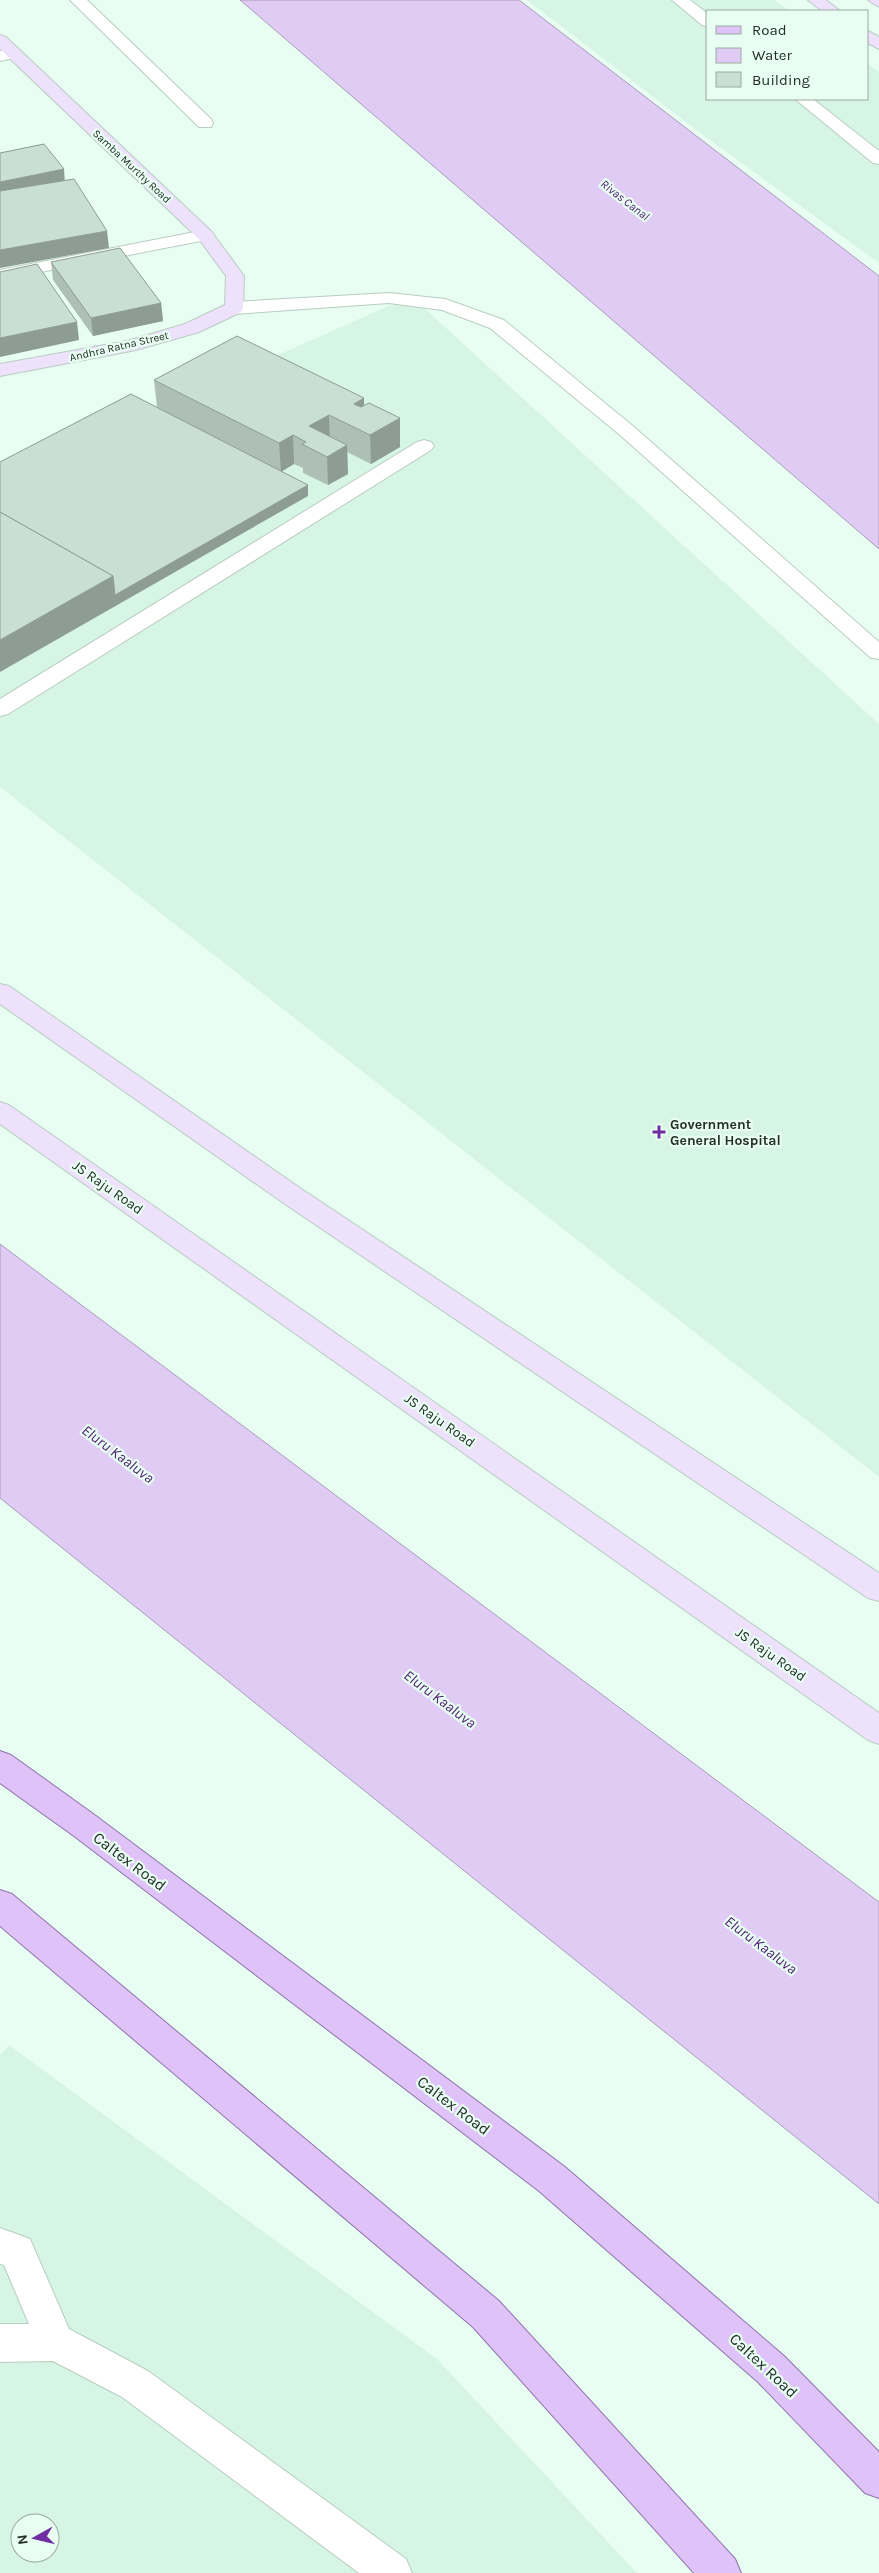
<svg xmlns="http://www.w3.org/2000/svg" width="879" height="2573" font-family="Karla,sans-serif">
	<style>
		.built { fill: #d7f5e5; fill-rule: evenodd }
		.water { fill: #e0cbf5; stroke: #a89cb8 }
		.lines { fill: none; stroke-linecap: round; stroke-linejoin: round }
		.lane-casing { stroke: #b8cdc1; stroke-width: 2 }
		.street-casing { stroke: #b8cdc1; stroke-width: 2 }
		.secondary-casing { stroke: #b8cdc1; stroke-width: 2 }
		.primary-casing { stroke: #8f74ac; stroke-width: 2 }
		.lane { fill: #fff; fill-rule: evenodd }
		.street { fill: #fff; fill-rule: evenodd }
		.secondary { fill: #eee1fb; fill-rule: evenodd }
		.primary { fill: #dec2f8; fill-rule: evenodd }
		.wall { fill: #aec0b5 }
		.shaded-wall { fill: #8d9c94 }
		.building { fill: #cadfd3; stroke: #8d9c94 }
		.poi-dot { fill: #712ea2; stroke: #e8fef2; stroke-width: 2 }
		.labels { text-anchor: middle; stroke-width: 4.5; stroke-linejoin: round; paint-order: stroke }
		.far-street-label { font-size: 11px; fill: #242d28; stroke: #e8fef2 }
		.far-water-label { font-size: 12px; font-style: italic; fill: #502372; stroke: #e8fef2 }
		.poi-label { font-size: 14px; font-weight: bold; fill: #242d28; stroke: #e8fef2; text-anchor: start }
		.street-label { font-size: 14px; fill: #242d28; stroke: #e8fef2 }
		.water-label { font-size: 15px; font-style: italic; fill: #502372; stroke: #e8fef2 }
		.near-street-label { font-size: 16px; fill: #242d28; stroke: #e8fef2 }
	</style>
	<rect width="100%" height="100%" fill="#e8fef2"/>
	<g class="built">
		<path d="M527 0H774L790 11H708V99H868V64L879 72V263L703 135Z"/>
		<path d="M411 296 879 724V1477L0 787V478Z"/>
		<path d="M9 2045 437 2359 637 2573H0V2055ZM20 2523H50V2553H20Z"/>
	</g>
	<g class="water">
		<path d="M240 0H519L879 276V549Z"/>
		<path d="M0 1244 879 1902V2204L0 1498Z"/>
	</g>
	<g class="lines">
		<defs>
			<g id="lane">
				<path d="M70 0H87L211 119 213 123 211 127H199Z"/>
				<path d="M672 0H690L708 14V27L702 25Z"/>
				<path d="M795 99H813L879 151V164L873 163Z"/>
				<path d="M424 440 431 442 434 446 431 450 8 714 0 716V699L417 442Z"/>
				<path d="M0 2228 30 2239 69 2329 148 2371 406 2559 412 2573H359L122 2397 53 2361 0 2362V2324H29L4 2265 0 2264Z"/>
			</g>
			<g id="street">
				<path d="M13 49 19 51 21 54 19 57 0 61V51Z"/>
				<path d="M205 230 211 231 214 235 211 239 0 280V270Z"/>
				<path d="M389 293 445 299 504 320 634 427 879 642V659L871 658 620 435 490 328 442 310 389 303 234 314 227 312 225 308 227 304 234 302Z"/>
			</g>
			<g id="secondary">
				<path d="M808 0H826L840 11H822Z"/>
				<path d="M868 0H879V7Z"/>
				<path d="M868 31 879 37V49L868 43Z"/>
				<path d="M0 35 6 37 211 231 244 276 243 308 241 312 199 332 136 350 0 376V364L127 341 185 324 225 305 226 276 199 239 0 49Z"/>
				<path d="M0 984 9 986 300 1188 879 1573V1601L868 1598 282 1202 0 1004Z"/>
				<path d="M0 1102 9 1105 879 1713V1744L868 1740 0 1124Z"/>
			</g>
			<g id="primary">
				<path d="M0 1751 11 1755 96 1816 565 2167 784 2356 879 2452V2498L865 2493 758 2382 539 2191 74 1836 0 1783Z"/>
				<path d="M0 1890 12 1894 499 2301 735 2559 741 2573H694L473 2327 0 1926Z"/>
			</g>
		</defs>
		<use href="#lane" class="lane-casing"/>
		<use href="#street" class="street-casing"/>
		<use href="#secondary" class="secondary-casing"/>
		<use href="#primary" class="primary-casing"/>
		<use href="#lane" class="lane"/>
		<use href="#street" class="street"/>
		<use href="#secondary" class="secondary"/>
		<use href="#primary" class="primary"/>
	</g>
	<g class="wall">
		<path d="M51 262 161 303 163 321 93 336 53 280Z"/>
		<path d="M154 380 364 398V406L400 447 371 464 347 452 348 474 328 485 303 473V468L294 464 281 471 308 496 157 407Z"/>
	</g>
	<g class="shaded-wall">
		<path d="M64 169 65 186 0 199V182Z"/>
		<path d="M107 231 109 248 0 268V250Z"/>
		<path d="M161 303 163 321 93 336 91 318Z"/>
		<path d="M77 322 79 340 0 357V338Z"/>
		<path d="M364 398V426L354 404Z"/>
		<path d="M329 415 330 444 309 426Z"/>
		<path d="M400 418V447L371 464 370 435Z"/>
		<path d="M293 435 294 464 281 472 279 443Z"/>
		<path d="M347 445 348 474 328 485 327 457Z"/>
		<path d="M308 485V496L0 672V640L113 576Z"/>
	</g>
	<g class="building">
		<path d="M44 144 64 169 0 182V153Z"/>
		<path d="M74 179 107 231 0 250V191Z"/>
		<path d="M120 248 161 303 91 318 51 262Z"/>
		<path d="M37 264 77 322 0 338V272Z"/>
		<path d="M237 336 364 398 354 404 361 407 369 403 400 418 370 435 329 415 309 426 347 445 327 457 302 444 306 442 293 435 279 443 154 380Z"/>
		<path d="M131 394 308 485 115 595 113 576 0 512V462Z"/>
		<path d="M0 512 113 576 0 640Z"/>
	</g>
	<path class="poi-dot" d="M656.5 1124.5h5v5h5v5h-5v5h-5v-5h-5v-5h5z"/>
	<g class="labels">
		<g class="far-street-label">
			<text transform="translate(132 166) rotate(43)" y="4">Samba Murthy Road</text>
			<text transform="translate(119 346) rotate(-13)" y="4">Andhra Ratna Street</text>
		</g>
		<g class="far-water-label">
			<text transform="translate(625 200) rotate(38)" y="4">Rivas Canal</text>
		</g>
		<g class="poi-label">
			<text x="670" y="1129">Government<tspan x="670" dy="16">General Hospital</tspan></text>
		</g>
		<g class="street-label">
			<text transform="translate(108 1187) rotate(35)" y="5">JS Raju Road</text>
			<text transform="translate(440 1420) rotate(35)" y="5">JS Raju Road</text>
			<text transform="translate(771 1654) rotate(35)" y="5">JS Raju Road</text>
		</g>
		<g class="water-label">
			<text transform="translate(118 1454) rotate(37)" y="5">Eluru Kaaluva</text>
			<text transform="translate(440 1699) rotate(37)" y="5">Eluru Kaaluva</text>
			<text transform="translate(761 1945) rotate(37)" y="5">Eluru Kaaluva</text>
		</g>
		<g class="near-street-label">
			<text transform="translate(130 1861) rotate(37)" y="6">Caltex Road</text>
			<text transform="translate(454 2105) rotate(37)" y="6">Caltex Road</text>
			<text transform="translate(764 2365) rotate(43)" y="6">Caltex Road</text>
		</g>
	</g>
	<rect x="706" y="10" width="162" height="90" fill="#e8fef2" stroke="#9aaaa1"/>
	<rect x="716" y="26" width="25" height="8" fill="#dec2f8" stroke="#9aaaa1"/>
	<text x="752" y="35" font-size="15" fill="#242d28">Road</text>
	<rect x="716" y="48" width="25" height="15" fill="#e0cbf5" stroke="#9aaaa1"/>
	<text x="752" y="60" font-size="15" fill="#242d28">Water</text>
	<rect x="716" y="72" width="25" height="15" fill="#cadfd3" stroke="#9aaaa1"/>
	<text x="752" y="85" font-size="15" fill="#242d28">Building</text>
	<g transform="translate(35 2538) rotate(262)"><circle r="24" fill="#e8fef2" stroke="#9aaaa1"/>
	<path d="M0-4L9 19L0 12L-9 19Z" fill="#712ea2"/>
	<text y="-8" font-size="14" font-weight="bold" text-anchor="middle" fill="#242d28">N</text>
	</g>
</svg>
